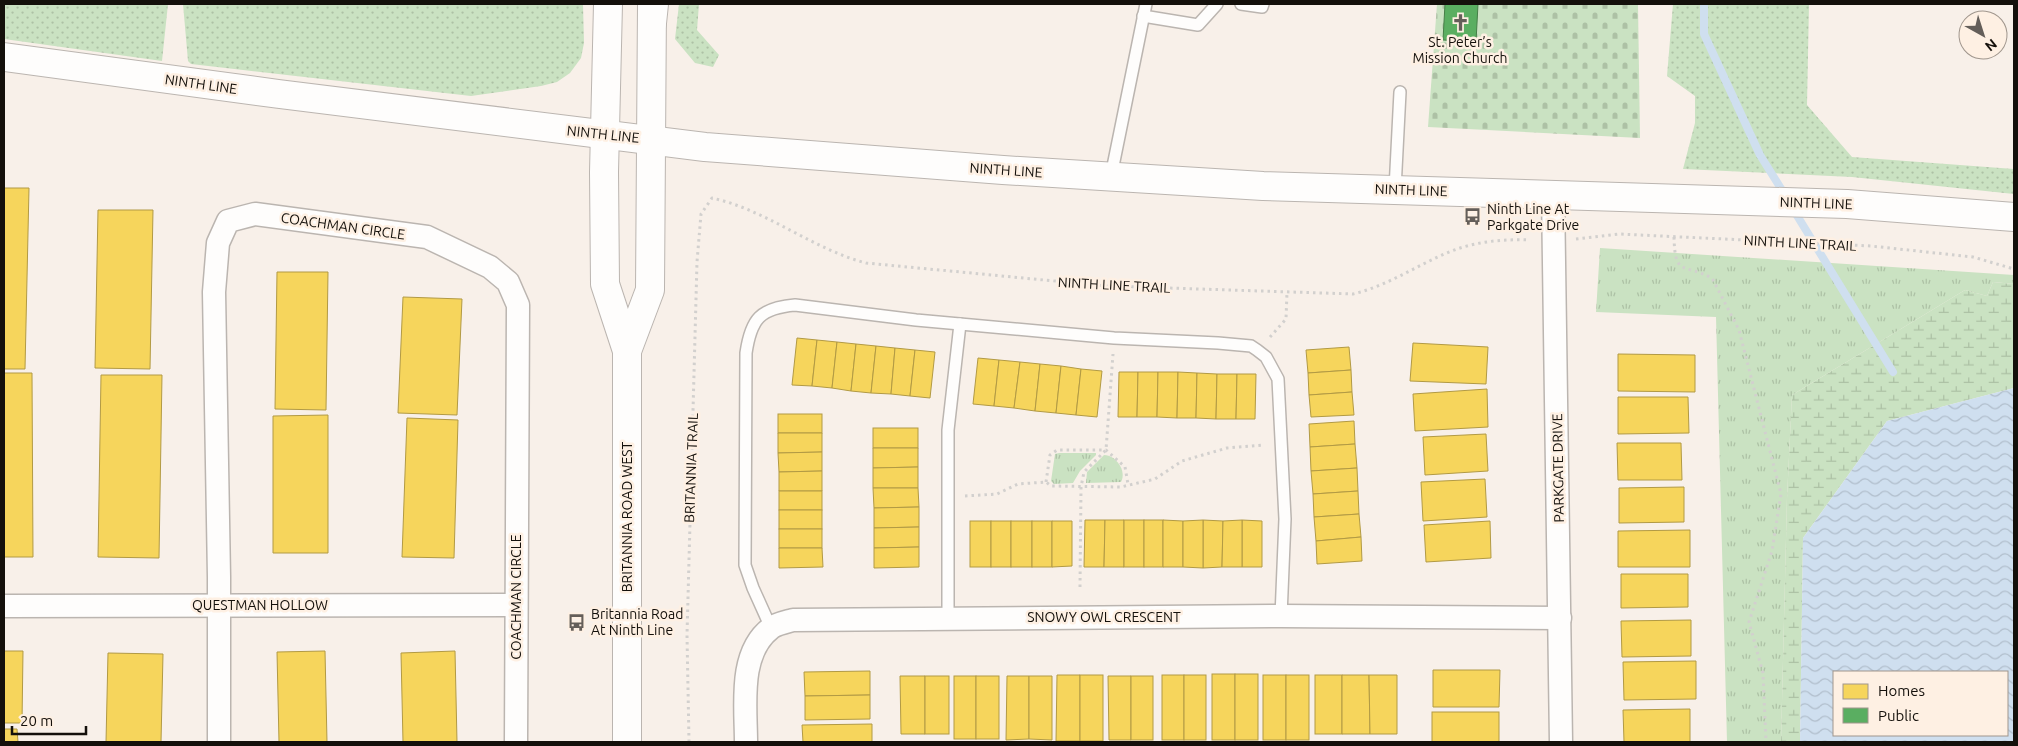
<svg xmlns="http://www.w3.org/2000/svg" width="2018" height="746" font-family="Ubuntu,sans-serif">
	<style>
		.grass { fill: url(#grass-dots) }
		.wetland { fill: url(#wetland-marsh) }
		.cemetery { fill: url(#cemetery-stones) }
		.park { fill: url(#park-tufts) }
		.water { fill: url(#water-waves); fill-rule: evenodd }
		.homes { fill: #f6d55c; stroke: #b29a44 }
		.public { fill: #5aae61; stroke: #457f47 }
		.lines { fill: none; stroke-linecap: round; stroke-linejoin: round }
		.stream { stroke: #cfdfef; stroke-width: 8 }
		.service-casing { stroke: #bbb5b0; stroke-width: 14 }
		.minor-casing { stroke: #bbb5b0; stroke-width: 25 }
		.secondary-casing { stroke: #bbb5b0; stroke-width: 30 }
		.motorway-casing { stroke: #bbb5b0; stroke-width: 30 }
		.path { stroke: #d2d0ce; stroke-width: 3; stroke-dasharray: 2.5 4; stroke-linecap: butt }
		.service { stroke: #fefdfc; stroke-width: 11 }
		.minor { stroke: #fefdfc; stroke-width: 22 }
		.secondary { stroke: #fefdfc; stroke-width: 28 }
		.motorway { stroke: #fefdfc; stroke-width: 28 }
		.labels { text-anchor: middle; stroke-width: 5; stroke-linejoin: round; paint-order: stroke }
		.poi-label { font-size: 14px; fill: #14100b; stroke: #fef0e3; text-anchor: start }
		.street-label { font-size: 14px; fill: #14100b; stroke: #fef0e3 }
	</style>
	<defs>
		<pattern id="grass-dots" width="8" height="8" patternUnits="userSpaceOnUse" patternTransform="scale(1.25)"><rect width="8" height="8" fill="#cae2c2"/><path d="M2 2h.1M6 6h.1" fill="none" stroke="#adc1a5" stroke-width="1.8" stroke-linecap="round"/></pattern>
		<pattern id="wetland-marsh" width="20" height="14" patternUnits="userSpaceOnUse" patternTransform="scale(1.25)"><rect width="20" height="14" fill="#cae2c2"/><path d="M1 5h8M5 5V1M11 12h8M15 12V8" fill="none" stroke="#adc1a5"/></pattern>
		<pattern id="cemetery-stones" width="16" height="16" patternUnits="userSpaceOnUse" patternTransform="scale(1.25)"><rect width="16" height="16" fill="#cae2c2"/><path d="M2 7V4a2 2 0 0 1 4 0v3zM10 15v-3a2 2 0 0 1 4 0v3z" fill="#adc1a5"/></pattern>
		<pattern id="park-tufts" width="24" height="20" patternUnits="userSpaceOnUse" patternTransform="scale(1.25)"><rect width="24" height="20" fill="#cae2c2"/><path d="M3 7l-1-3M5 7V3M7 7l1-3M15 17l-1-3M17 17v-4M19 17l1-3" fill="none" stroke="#adc1a5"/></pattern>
		<pattern id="water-waves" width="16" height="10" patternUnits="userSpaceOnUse" patternTransform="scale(1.25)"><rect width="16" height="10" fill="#cfdfef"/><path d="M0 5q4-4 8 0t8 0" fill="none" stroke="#b1becc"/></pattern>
	</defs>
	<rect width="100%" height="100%" fill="#f8f0e9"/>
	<g class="grass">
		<path d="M4 4H168L162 61 4 39Z"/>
		<path d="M183 4H583L584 43 581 58 570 73 557 82 541 86 471 96 191 64 188 61Z"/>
		<path d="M679 4H699L697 30 719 55 713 67 695 63 675 39Z"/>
		<path d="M1673 4H1809L1807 105 1852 157 2014 169V194L1852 177 1683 169 1695 123V96L1667 76Z"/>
	</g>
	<path class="wetland" d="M1993 282 2014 284V388L1887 421 1803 538 1800 742H1781L1787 498 1792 395 1965 290 1987 296Z"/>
	<path class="cemetery" d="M1437 4H1638L1640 138 1428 127Z"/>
	<g class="park">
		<path d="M1600 248 2014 275V284L1993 282 1987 296 1965 290 1792 395 1787 498 1781 742H1727L1716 317 1596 312Z"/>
		<path d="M1059 453H1096V455L1080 471 1073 483 1054 484 1051 481 1055 454Z"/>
		<path d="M1104 455C1116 455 1127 471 1121 482L1086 483 1087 472Z"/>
	</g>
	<path class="water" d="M2014 388V742H1800L1803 538 1887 421ZM1834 672H2007V735H1834Z"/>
	<g class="homes">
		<path d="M4 188H29L25 369H4Z"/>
		<path d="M98 210H153L150 369 95 368Z"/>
		<path d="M277 272H328L326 410 275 409Z"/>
		<path d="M403 297 462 299 457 415 398 413Z"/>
		<path d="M797 338 817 340 812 386 792 385Z"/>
		<path d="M817 340 837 342 832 388 812 386Z"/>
		<path d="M837 342 856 344 851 391 832 388Z"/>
		<path d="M1413 343 1488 347 1486 384 1410 381Z"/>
		<path d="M856 344 876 346 871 393 851 391Z"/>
		<path d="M876 346 895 348 891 394 871 393Z"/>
		<path d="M1349 347 1351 370 1308 373 1306 350Z"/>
		<path d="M895 348 915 350 910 396 891 394Z"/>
		<path d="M915 350 935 352 930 398 910 396Z"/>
		<path d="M1618 354 1695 355V392L1618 391Z"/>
		<path d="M978 358 999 360 994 406 973 404Z"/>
		<path d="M999 360 1020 362 1014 408 994 406Z"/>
		<path d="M1020 362 1040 364 1035 411 1014 408Z"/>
		<path d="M1040 364 1061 366 1056 413 1035 411Z"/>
		<path d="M1061 366 1081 369 1076 415 1056 413Z"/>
		<path d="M1081 369 1102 371 1097 417 1076 415Z"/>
		<path d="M1351 370 1352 392 1309 395 1308 373Z"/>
		<path d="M1119 372H1138L1137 417H1118Z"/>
		<path d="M1138 372H1158L1157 417H1137Z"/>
		<path d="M1158 372H1178L1177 418 1157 417Z"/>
		<path d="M1178 372 1197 373 1196 418H1177Z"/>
		<path d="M4 373H32L33 557H4Z"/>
		<path d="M1197 373 1217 374 1216 419 1196 418Z"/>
		<path d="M1217 374H1237L1236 419H1216Z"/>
		<path d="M1237 374H1256L1255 419H1236Z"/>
		<path d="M101 375H162L159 558 98 557Z"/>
		<path d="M1487 389 1488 427 1415 431 1413 394Z"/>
		<path d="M1352 392 1354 415 1311 417 1309 395Z"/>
		<path d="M1618 397H1688L1689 433 1618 434Z"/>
		<rect x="778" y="414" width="44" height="19"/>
		<path d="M328 415V553H273V416Z"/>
		<path d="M407 418 458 420 454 558 402 557Z"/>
		<path d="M1354 421 1355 444 1310 447 1309 424Z"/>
		<rect x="873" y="428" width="45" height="20"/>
		<path d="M778 433H822V452L778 453Z"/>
		<path d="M1486 434 1488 471 1425 475 1423 437Z"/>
		<path d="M1617 443H1681L1682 480H1618Z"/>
		<path d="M1355 444 1357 468 1311 471 1310 447Z"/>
		<path d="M873 448H918V467L873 468Z"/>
		<path d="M822 452V471L779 472 778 453Z"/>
		<path d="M918 467V488H873V468Z"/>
		<path d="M1357 468 1358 491 1313 494 1311 471Z"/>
		<path d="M822 471V491H779V472Z"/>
		<path d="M1485 479 1487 517 1423 521 1421 482Z"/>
		<path d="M1684 487V522L1619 523V488Z"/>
		<path d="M873 488H918L919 507 874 508Z"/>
		<rect x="779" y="491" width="43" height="19"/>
		<path d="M1358 491 1359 514 1314 517 1313 494Z"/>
		<path d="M919 507V527L874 528V508Z"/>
		<rect x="779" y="510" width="43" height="19"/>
		<path d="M1359 514 1361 537 1316 541 1314 517Z"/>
		<path d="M1085 520H1105L1104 567H1084Z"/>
		<path d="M1105 520H1124V567H1104Z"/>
		<rect x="1124" y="520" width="20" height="47"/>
		<rect x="1144" y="520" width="19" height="47"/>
		<path d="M1163 520 1183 521V567H1163Z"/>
		<path d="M1203 520 1223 521 1222 567 1203 568Z"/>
		<path d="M1203 520V568L1183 567V521Z"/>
		<path d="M1242 520 1262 521V567H1242Z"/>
		<path d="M1242 520V567H1222L1223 521Z"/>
		<rect x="970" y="521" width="21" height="46"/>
		<rect x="991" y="521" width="20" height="46"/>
		<rect x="1011" y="521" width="21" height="46"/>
		<rect x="1032" y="521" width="20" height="46"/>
		<path d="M1052 521H1072V566L1052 567Z"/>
		<path d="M1490 521 1491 558 1426 562 1424 525Z"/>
		<path d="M919 527V547L874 548V528Z"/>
		<rect x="779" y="529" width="43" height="19"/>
		<path d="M1690 530V567H1618V531Z"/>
		<path d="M1361 537 1362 561 1317 564 1316 541Z"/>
		<path d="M919 547V567L874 568V548Z"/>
		<path d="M779 548H822L823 567 779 568Z"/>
		<path d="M1621 574H1688V607L1621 608Z"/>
		<path d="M1691 620V656L1622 657 1621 621Z"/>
		<path d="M4 651H23L22 723H4Z"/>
		<path d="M325 651 327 742H279L277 652Z"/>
		<path d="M455 651 457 742H403L401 653Z"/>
		<path d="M108 653 163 654 161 742H106Z"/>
		<path d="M1696 661V699L1624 700 1623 662Z"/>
		<path d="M1433 670H1500L1499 707H1433Z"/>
		<path d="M870 671V695L805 696 804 672Z"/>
		<rect x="1212" y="674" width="23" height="66"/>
		<rect x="1235" y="674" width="23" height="66"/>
		<path d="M1057 675H1080V741H1056Z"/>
		<rect x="1080" y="675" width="23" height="66"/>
		<rect x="1162" y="675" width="22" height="65"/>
		<rect x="1184" y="675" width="22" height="65"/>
		<rect x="1263" y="675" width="23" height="65"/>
		<rect x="1286" y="675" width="23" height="65"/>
		<rect x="1315" y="675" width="27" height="59"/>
		<path d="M1342 675H1369L1370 734H1342Z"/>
		<path d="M1369 675H1397V734H1370Z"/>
		<path d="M900 676H925V734H901Z"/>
		<rect x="925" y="676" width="24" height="58"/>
		<rect x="954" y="676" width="22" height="63"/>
		<rect x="976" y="676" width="23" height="63"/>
		<path d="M1007 676H1029V739L1006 740Z"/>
		<path d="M1029 676H1052V740L1029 739Z"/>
		<path d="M1108 676H1131V740H1109Z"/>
		<rect x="1131" y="676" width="22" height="64"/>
		<path d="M870 695V719L805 720V696Z"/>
		<path d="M1690 709V742H1624L1623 710Z"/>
		<rect x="1432" y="712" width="67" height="30"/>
		<path d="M872 724V742H803L802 725Z"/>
		<path d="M4 729H17L18 742H4Z"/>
	</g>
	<path class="public" d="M1445 4H1478L1476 42 1443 40Z"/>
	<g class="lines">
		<g class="stream">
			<path d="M1704 4V34L1760 155 1785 195"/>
			<path d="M1793 209 1893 372"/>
		</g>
		<defs>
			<g id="service">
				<path d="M1241 4 1262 7 1263 4"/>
				<path d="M1143 16 1198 25 1217 4"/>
				<path d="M1111 176 1146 4"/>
				<path d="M1395 189 1400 92"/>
				<path d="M948 618V430L960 324"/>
				<path d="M771 628 753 588 745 565 746 353C751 319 760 308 795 305L916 320 1114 338 1218 343 1251 346 1257 350 1266 357 1278 379 1285 519 1281 616"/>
			</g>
			<g id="minor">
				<path d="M1553 194 1561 742"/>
				<path d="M4 606 516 605"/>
				<path d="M219 742V577L214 292 218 243 228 221 255 214 427 237 490 267 508 282 518 305 516 742"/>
				<path d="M746 742C746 706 738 653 771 628 776 624 786 622 793 620L1281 616 1560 618"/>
			</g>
			<g id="secondary">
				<path d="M608 4 604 172 605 284 627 351V742"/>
				<path d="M4 57 279 94 705 147 1003 170 1263 186 1847 204 2014 217"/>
				<path d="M627 351 650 290 652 4"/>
			</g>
			<path id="motorway" d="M652 23 654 4"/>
		</defs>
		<use href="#service" class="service-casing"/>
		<use href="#minor" class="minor-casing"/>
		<use href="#secondary" class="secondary-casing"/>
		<use href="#motorway" class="motorway-casing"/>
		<g class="path">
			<path d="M1674 237C1675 277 1683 263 1712 278L1739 330 1781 494 1772 551 1749 622 1763 673 1766 742"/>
			<path d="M1576 239 1619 234 1871 246 1973 257 2014 269"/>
			<path d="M1270 337 1286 319 1287 292"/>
			<path d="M1046 482 1050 455 1057 450H1106L1125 467 1128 484"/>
			<path d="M965 496 997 494 1018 484 1046 482 1051 486 1121 487 1155 479 1182 461 1227 448 1263 445"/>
			<path d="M1080 587 1081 487 1084 472 1106 450 1113 354"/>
			<path d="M689 742 687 635 697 262 701 214 712 198C767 210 812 249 866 263L1107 286 1353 294C1391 285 1421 262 1457 249 1480 241 1506 239 1530 240"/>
		</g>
		<use href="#service" class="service"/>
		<use href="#minor" class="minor"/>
		<use href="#secondary" class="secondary"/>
		<use href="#motorway" class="motorway"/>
	</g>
	<defs>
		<symbol id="church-bare" viewBox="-9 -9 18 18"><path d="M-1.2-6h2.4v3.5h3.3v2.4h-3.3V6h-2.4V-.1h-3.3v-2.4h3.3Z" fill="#645e59" stroke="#fef0e3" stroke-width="2.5" paint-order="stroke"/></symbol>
		<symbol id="bus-bare" viewBox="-9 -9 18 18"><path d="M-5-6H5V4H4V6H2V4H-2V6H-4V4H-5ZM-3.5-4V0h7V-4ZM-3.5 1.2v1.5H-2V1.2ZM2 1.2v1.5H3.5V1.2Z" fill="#645e59" stroke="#fef0e3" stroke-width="2.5" paint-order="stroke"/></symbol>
	</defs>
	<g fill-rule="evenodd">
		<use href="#church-bare" x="1448" y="10" width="25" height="25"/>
		<use href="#bus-bare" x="1460" y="204" width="25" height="25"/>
		<use href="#bus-bare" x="564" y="610" width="25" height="25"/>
	</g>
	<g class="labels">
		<g class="poi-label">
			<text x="1460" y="47" text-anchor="middle">St. Peter’s<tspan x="1460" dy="16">Mission Church</tspan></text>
			<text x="1487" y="214">Ninth Line At<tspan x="1487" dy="16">Parkgate Drive</tspan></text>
			<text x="591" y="619">Britannia Road<tspan x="591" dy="16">At Ninth Line</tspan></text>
		</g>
		<g class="street-label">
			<text transform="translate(201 84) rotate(8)" y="5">NINTH LINE</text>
			<text transform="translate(603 134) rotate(6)" y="5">NINTH LINE</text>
			<text transform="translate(1006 170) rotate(4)" y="5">NINTH LINE</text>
			<text transform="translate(1411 190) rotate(2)" y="5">NINTH LINE</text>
			<text transform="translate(1816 203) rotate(2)" y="5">NINTH LINE</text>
			<text transform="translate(343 226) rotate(8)" y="5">COACHMAN CIRCLE</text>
			<text transform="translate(1800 243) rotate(3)" y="5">NINTH LINE TRAIL</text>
			<text transform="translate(1114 285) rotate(3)" y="5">NINTH LINE TRAIL</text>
			<text transform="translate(691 468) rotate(-88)" y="5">BRITANNIA TRAIL</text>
			<text transform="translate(1558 468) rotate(-91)" y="5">PARKGATE DRIVE</text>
			<text transform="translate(627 517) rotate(-90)" y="5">BRITANNIA ROAD WEST</text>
			<text transform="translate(516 597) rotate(-90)" y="5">COACHMAN CIRCLE</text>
			<text x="260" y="610">QUESTMAN HOLLOW</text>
			<text x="1104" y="622">SNOWY OWL CRESCENT</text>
		</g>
	</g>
	<rect width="2018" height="746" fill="none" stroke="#14100b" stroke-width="10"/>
	<rect x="1833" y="671" width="175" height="65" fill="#fef0e3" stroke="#a0968d"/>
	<rect x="1843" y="684" width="25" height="15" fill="#f6d55c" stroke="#a0968d"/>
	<text x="1878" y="696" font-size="15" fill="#14100b">Homes</text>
	<rect x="1843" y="708" width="25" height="15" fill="#5aae61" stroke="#a0968d"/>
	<text x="1878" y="721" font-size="15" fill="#14100b">Public</text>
	<g transform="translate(1983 35) rotate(141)"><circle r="24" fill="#fef0e3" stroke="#a0968d"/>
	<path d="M0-4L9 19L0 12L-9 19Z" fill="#645e59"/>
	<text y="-8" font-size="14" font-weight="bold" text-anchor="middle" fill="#14100b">N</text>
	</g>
	<path d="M12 726v8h74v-8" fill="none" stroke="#14100b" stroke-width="2.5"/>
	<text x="20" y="726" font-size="15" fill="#14100b" stroke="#fef0e3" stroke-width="4" paint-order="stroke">20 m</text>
</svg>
